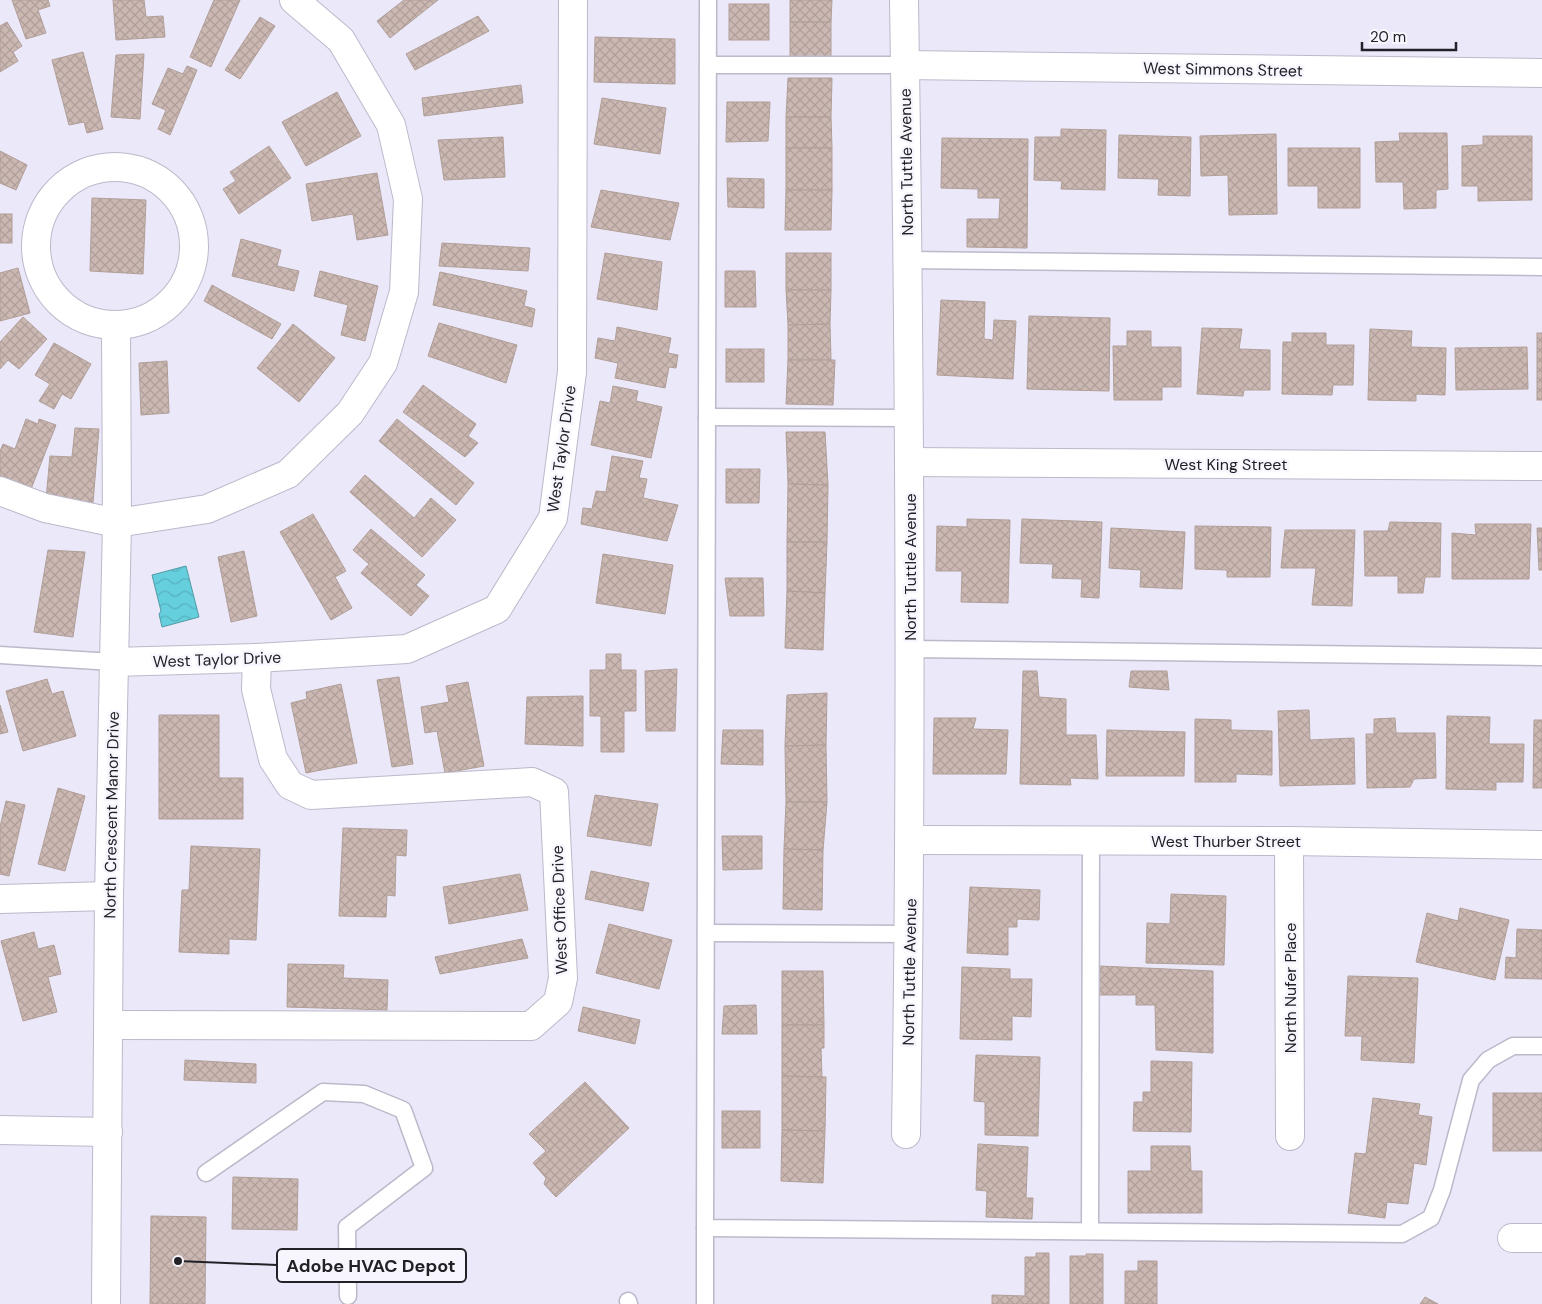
<svg xmlns="http://www.w3.org/2000/svg" width="1542" height="1304" font-family="'DM Sans',sans-serif">
	<style>
		.water { fill: url(#water-waves); stroke: #519ba6 }
		.building { fill: url(#building-cross-hatch); stroke: #b19e98 }
		.lines { fill: none; stroke-linecap: round; stroke-linejoin: round }
		.service-casing { stroke: #bbb9ca; stroke-width: 19 }
		.minor-casing { stroke: #bbb9ca; stroke-width: 30 }
		.service { stroke: #fff; stroke-width: 16 }
		.minor { stroke: #fff; stroke-width: 28 }
		.labels { text-anchor: middle; stroke-width: 5; stroke-linejoin: round; paint-order: stroke }
		.street-label { font-size: 16px; fill: #222127; stroke: #f7f6fe }
		.leader { fill: none; stroke: #222127; stroke-width: 2 }
		.callout-dot { fill: #222127; stroke: #f7f6fe; stroke-width: 2 }
		.callout { fill: #f7f6fe; stroke: #222127; stroke-width: 2 }
		.callout-label { font-size: 18px; text-anchor: middle; font-weight: bold; fill: #222127 }
	</style>
	<defs>
		<pattern id="water-waves" width="16" height="10" patternUnits="userSpaceOnUse" patternTransform="scale(1.25)"><rect width="16" height="10" fill="#65cfdd"/><path d="M0 5q4-4 8 0t8 0" fill="none" stroke="#57b1be"/></pattern>
		<pattern id="building-cross-hatch" width="8" height="8" patternUnits="userSpaceOnUse" patternTransform="scale(1.25)"><rect width="8" height="8" fill="#ccb8b2"/><path d="M0 0l8 8M0 8l8-8" fill="none" stroke="#af9e99"/></pattern>
	</defs>
	<rect width="100%" height="100%" fill="#eae8f9"/>
	<path class="water" d="M186 566 199 617 162 627 159 614 161 611 152 575Z"/>
	<g class="building">
		<path d="M12 0H48L50 6 38 10 46 33 26 39Z"/>
		<path d="M113 0H144L146 17 163 16 165 37 116 40Z"/>
		<path d="M214 0H240L211 67 190 57Z"/>
		<path d="M404 0H438L390 38 377 21Z"/>
		<path d="M790 0H832L831 22H790Z"/>
		<rect x="729" y="4" width="40" height="36"/>
		<path d="M478 16 489 31 415 70 406 54Z"/>
		<path d="M260 17 275 26 240 79 225 70Z"/>
		<path d="M7 22 22 46 13 52 18 61 0 72V26Z"/>
		<path d="M790 22H831V58L790 57Z"/>
		<path d="M595 37 675 39V84L594 82Z"/>
		<path d="M83 52 103 129 87 133 84 122 69 125 52 60Z"/>
		<path d="M144 54 140 119 111 117 116 55Z"/>
		<path d="M187 66 197 70 170 135 158 129 166 110 152 104 168 68 183 74Z"/>
		<path d="M788 78H832L831 117H786Z"/>
		<path d="M521 85 523 103 424 116 422 98Z"/>
		<path d="M337 92 361 136 306 166 282 122Z"/>
		<path d="M602 98 666 108 660 154 594 144Z"/>
		<path d="M727 102H770L768 141 726 142Z"/>
		<path d="M786 117H831L832 148H786Z"/>
		<path d="M1061 129 1106 130 1105 190 1061 189 1062 181 1034 180 1035 137H1061Z"/>
		<path d="M1399 133H1447L1448 189 1436 190V208L1404 209 1403 182H1376L1375 142 1400 141Z"/>
		<path d="M1276 134 1277 214 1229 215 1228 175 1201 176 1200 136Z"/>
		<path d="M1119 135 1191 137 1190 196 1158 195 1159 179 1118 178Z"/>
		<path d="M1483 136H1532V200L1478 201V186H1462V146L1483 145Z"/>
		<path d="M503 137 505 177 444 180 438 140Z"/>
		<path d="M942 138 1028 139 1027 248 967 247V219H999L1000 198H978V189L941 188Z"/>
		<path d="M269 146 291 178 239 214 223 189 236 181 230 172Z"/>
		<rect x="786" y="148" width="46" height="42"/>
		<path d="M1288 148H1360V208H1318V186H1288Z"/>
		<path d="M0 151 27 165 16 190 0 183Z"/>
		<path d="M377 173 388 235 357 240 353 214 312 221 306 184Z"/>
		<path d="M727 178 764 179V208L728 207Z"/>
		<path d="M601 190 679 203 670 240 591 227Z"/>
		<path d="M786 190H832L831 230H785Z"/>
		<path d="M92 198 146 200 143 274 90 271Z"/>
		<rect x="0" y="214" width="12" height="29"/>
		<path d="M241 239 281 250 277 266 299 271 294 291 232 276Z"/>
		<path d="M442 243 530 248 528 271 439 266Z"/>
		<path d="M605 253 662 262 657 310 597 299Z"/>
		<rect x="786" y="253" width="45" height="37"/>
		<path d="M18 268 30 313 0 321V273Z"/>
		<path d="M320 271 378 286 365 341 341 335 348 305 314 296Z"/>
		<path d="M725 271H755L756 307H725Z"/>
		<path d="M440 272 527 291 524 306 535 309 532 327 433 305Z"/>
		<path d="M212 285 281 324 272 339 204 301Z"/>
		<path d="M786 290H831L830 324 788 325Z"/>
		<path d="M941 300 985 302 984 339 993 340 994 320 1016 321 1013 379 937 375Z"/>
		<path d="M1029 316 1110 318 1109 391 1027 389Z"/>
		<path d="M23 317 47 339 19 369 8 360 0 369V342Z"/>
		<path d="M439 323 517 345 506 383 428 356Z"/>
		<path d="M293 324 335 358 299 402 257 368Z"/>
		<path d="M830 324 831 360H788V325Z"/>
		<path d="M617 327 671 338 668 353 678 355 676 368 669 367 665 388 615 378 618 363 595 358 598 338 615 341Z"/>
		<path d="M1202 328 1242 329 1239 349 1270 350V390H1244L1243 396 1197 394Z"/>
		<path d="M1370 329 1412 331 1411 347 1446 348 1445 395 1416 394V401L1368 400Z"/>
		<path d="M1127 331H1151V347H1181V387H1162V400H1114L1113 346H1127Z"/>
		<path d="M1292 333H1326V345H1354L1353 385H1333L1332 395 1282 394 1283 342H1292Z"/>
		<rect x="1537" y="333" width="5" height="67"/>
		<path d="M54 343 91 364 71 399 62 394 54 409 39 401 50 384 35 375Z"/>
		<path d="M1527 347 1528 389 1456 390 1455 348Z"/>
		<rect x="726" y="349" width="38" height="33"/>
		<path d="M788 360H835L833 405 786 404Z"/>
		<path d="M167 361 169 413 141 415 139 363Z"/>
		<path d="M423 385 476 424 468 436 478 443 465 457 403 412Z"/>
		<path d="M613 386 638 391 636 401 662 407 651 458 591 445 600 401 610 403Z"/>
		<path d="M26 419 38 424 39 419 56 425 31 489 0 477V451L3 444 15 449Z"/>
		<path d="M397 419 474 483 456 505 379 441Z"/>
		<path d="M75 428 99 429 93 503 46 499 50 456 72 457Z"/>
		<path d="M786 432H825L828 485 788 484Z"/>
		<path d="M612 456 643 461 639 478 647 479 643 498 678 505 667 541 581 524 583 508 592 509 596 491 606 492Z"/>
		<path d="M726 469H760L759 503H726Z"/>
		<path d="M365 475 414 518 431 498 456 520 422 557 350 492Z"/>
		<path d="M788 484 828 485 827 542H787Z"/>
		<path d="M313 514 346 571 335 577 352 608 331 620 280 532Z"/>
		<path d="M967 519 1010 520 1008 603 961 602 962 571H936L937 526 967 527Z"/>
		<path d="M1022 519 1102 522 1099 598 1081 597 1082 579 1052 578 1053 564 1020 563Z"/>
		<path d="M1390 522 1441 523 1440 577H1425L1423 593H1398V576H1365L1364 531H1388Z"/>
		<path d="M1475 524H1531L1529 579H1452V533L1476 535Z"/>
		<path d="M1195 526 1271 527 1270 577H1227V570L1195 569Z"/>
		<path d="M1111 528 1185 532 1182 589 1140 587 1141 570 1109 568Z"/>
		<path d="M1537 528H1542V570H1539Z"/>
		<path d="M371 529 425 575 416 585 429 596 411 616 361 573 369 564 353 550Z"/>
		<path d="M1285 530H1355L1352 606 1312 605 1316 568H1281Z"/>
		<path d="M787 542H827L825 593 787 591Z"/>
		<path d="M48 550 85 552 73 637 34 632Z"/>
		<path d="M244 551 257 616 231 622 218 557Z"/>
		<path d="M603 554 673 565 665 614 596 603Z"/>
		<path d="M725 578H763L764 616H730Z"/>
		<path d="M787 591 825 593 823 650 785 648Z"/>
		<path d="M606 654H621V670H636V711H624V752H601V716H590V670H606Z"/>
		<path d="M677 669 675 731H646L645 671Z"/>
		<path d="M1023 671H1037L1039 697 1066 699V735H1096L1098 779 1070 778 1071 785 1020 784Z"/>
		<path d="M1131 671H1167L1169 690 1129 687Z"/>
		<path d="M399 677 413 764 392 767 377 680Z"/>
		<path d="M47 679 52 694 63 691 76 736 23 751 6 691Z"/>
		<path d="M468 682 484 766 445 773 437 731 425 733 421 707 449 702 446 686Z"/>
		<path d="M341 684 357 763 306 773 291 703 307 699 306 692Z"/>
		<path d="M827 693 826 745 785 746 787 695Z"/>
		<path d="M583 696V746L525 744 527 697Z"/>
		<path d="M0 705 8 732 0 734Z"/>
		<path d="M1309 710 1310 740 1354 738 1355 784 1280 786 1278 711Z"/>
		<path d="M159 715H219V778H243V819H159Z"/>
		<path d="M1447 716 1490 717 1489 744H1524L1523 782H1496V790L1446 789Z"/>
		<path d="M934 718H976L973 729 1008 730 1006 774H933Z"/>
		<path d="M1395 718 1396 733H1435L1436 778 1414 779 1410 787 1367 788 1366 734H1374V719Z"/>
		<path d="M1195 719 1231 720V730L1272 731V775L1236 774V782H1195Z"/>
		<path d="M1534 720H1542V788H1533Z"/>
		<path d="M723 730H763V765L721 764Z"/>
		<path d="M1107 730 1185 732 1184 776H1106Z"/>
		<path d="M826 745 827 802H786L785 746Z"/>
		<path d="M58 788 85 796 65 871 38 864Z"/>
		<path d="M595 795 658 804 651 846 587 836Z"/>
		<path d="M6 801 25 805 9 876 0 874V827Z"/>
		<path d="M786 802H827L823 850 784 849Z"/>
		<path d="M343 828 407 830 406 856 396 855 395 896 387 895 386 917 339 916Z"/>
		<path d="M722 836H762V869L723 870Z"/>
		<path d="M191 846 260 849 256 940 229 939V954L179 952 182 890H189Z"/>
		<path d="M784 849 823 850 822 910 783 909Z"/>
		<path d="M591 871 649 883 643 911 585 899Z"/>
		<path d="M520 874 528 910 449 924 443 887Z"/>
		<path d="M970 887 1040 890 1039 920 1017 919V927H1008V955L967 953Z"/>
		<path d="M1171 894 1226 896 1224 965 1146 963 1147 923 1170 924Z"/>
		<path d="M1460 908 1509 920 1495 980 1416 962 1427 913 1458 921Z"/>
		<path d="M609 924 672 940 659 989 596 973Z"/>
		<path d="M1517 929 1542 930V979L1505 978 1506 957 1516 958Z"/>
		<path d="M34 932 38 949 54 945 61 974 48 977 57 1012 23 1021 1 941Z"/>
		<path d="M522 939 528 958 440 974 435 957Z"/>
		<path d="M288 964 344 965 343 978 388 980 387 1010 287 1007Z"/>
		<path d="M1099 966 1213 971V1053L1156 1050 1155 1005H1136V995H1099Z"/>
		<path d="M962 967 1010 969V979H1032L1031 1017 1012 1016V1040L960 1039Z"/>
		<path d="M782 971H823L824 1025H782Z"/>
		<path d="M1348 976 1418 978 1414 1063 1361 1060 1362 1036H1345Z"/>
		<path d="M756 1005 757 1034H722L724 1006Z"/>
		<path d="M583 1007 640 1020 635 1044 578 1031Z"/>
		<path d="M782 1025H824V1048H821L822 1077 782 1076Z"/>
		<path d="M976 1055 1040 1057 1038 1136 985 1135V1102L974 1101Z"/>
		<path d="M185 1060 256 1064V1083L184 1080Z"/>
		<path d="M1151 1061 1192 1062 1191 1132 1133 1131 1134 1102H1143V1092H1151Z"/>
		<path d="M782 1076 826 1077 825 1131 782 1130Z"/>
		<path d="M585 1082 629 1128 556 1197 544 1184 546 1178 533 1163 546 1151 529 1134Z"/>
		<rect x="1493" y="1093" width="49" height="58"/>
		<path d="M1373 1098 1420 1104 1418 1115 1432 1117 1426 1165 1414 1163 1408 1204 1387 1202 1385 1218 1348 1213 1355 1153 1366 1154Z"/>
		<rect x="722" y="1111" width="38" height="37"/>
		<path d="M782 1130 825 1131 823 1183 781 1181Z"/>
		<path d="M978 1144 1028 1147 1026 1198H1033L1032 1219 986 1217 987 1191 976 1190Z"/>
		<path d="M1151 1146H1190L1191 1171H1202V1213H1128V1171H1151Z"/>
		<path d="M233 1177 298 1179 297 1230 232 1229Z"/>
		<path d="M151 1216 206 1217 205 1304H150Z"/>
		<path d="M1036 1253H1049V1304H992V1295L1025 1296V1257H1036Z"/>
		<path d="M1086 1254H1103V1304H1070V1256H1086Z"/>
		<path d="M1138 1261H1157V1304H1125V1271H1138Z"/>
		<path d="M1425 1297 1438 1304H1420Z"/>
	</g>
	<g class="lines">
		<defs>
			<g id="service">
				<path d="M708 0 705 1228 1402 1234 1431 1218 1442 1190 1471 1080 1488 1060 1513 1046H1542"/>
				<path d="M708 65H905"/>
				<path d="M907 260 1542 267"/>
				<path d="M707 417 910 418"/>
				<path d="M910 649 1542 657"/>
				<path d="M0 655 113 662"/>
				<path d="M706 933 909 934"/>
				<path d="M206 1173 323 1092 364 1094 403 1110 424 1168 347 1227 348 1296"/>
				<path d="M705 1228V1304"/>
				<path d="M1090 1231 1091 840"/>
				<path d="M628 1301 629 1304"/>
			</g>
			<g id="minor">
				<path d="M904 0C910 378 912 756 906 1134"/>
				<path d="M905 65 1542 73"/>
				<circle cx="115" cy="246" r="79"/>
				<path d="M910 462 1542 466"/>
				<path d="M0 491 45 508 117 523 207 509 288 474 350 413 383 363 404 292 408 199 391 125 341 40 294 0"/>
				<path d="M113 662 257 658 407 649 497 609 553 518 572 372 573 0"/>
				<path d="M910 840 1289 841 1542 845"/>
				<path d="M1289 841 1290 1136"/>
				<path d="M0 899 109 896"/>
				<path d="M109 1025 531 1026 558 1002 563 978 554 792 532 782 311 795 290 785 273 759 256 689 257 658"/>
				<path d="M0 1130 108 1132"/>
				<path d="M1512 1238H1542"/>
				<path d="M106 1304 109 896 117 523 116 325"/>
			</g>
		</defs>
		<use href="#service" class="service-casing"/>
		<use href="#minor" class="minor-casing"/>
		<use href="#service" class="service"/>
		<use href="#minor" class="minor"/>
	</g>
	<g class="labels">
		<g class="street-label">
			<text transform="translate(1223 69) rotate(1)" y="6">West Simmons Street</text>
			<text transform="translate(906 162) rotate(-91)" y="6">North Tuttle Avenue</text>
			<text transform="translate(561 449) rotate(-82)" y="6">West Taylor Drive</text>
			<text x="1226" y="470">West King Street</text>
			<text transform="translate(910 567) rotate(-90)" y="6">North Tuttle Avenue</text>
			<text transform="translate(217 659) rotate(-2)" y="6">West Taylor Drive</text>
			<text transform="translate(111 815) rotate(-89)" y="6">North Crescent Manor Drive</text>
			<text x="1226" y="847">West Thurber Street</text>
			<text transform="translate(559 910) rotate(-92)" y="6">West Office Drive</text>
			<text transform="translate(909 972) rotate(-89)" y="6">North Tuttle Avenue</text>
			<text transform="translate(1290 988) rotate(-90)" y="6">North Nufer Place</text>
		</g>
	</g>
	<path class="leader" d="M178 1261L277 1265"/>
	<circle class="callout-dot" cx="178" cy="1261" r="5"/>
	<rect class="callout" x="277" y="1249" width="189" height="33" rx="5"/>
	<g class="callout-label">
		<text x="371" y="1272">Adobe HVAC Depot</text>
	</g>
	<path d="M1362 42v8h94v-8" fill="none" stroke="#222127" stroke-width="2.5"/>
	<text x="1370" y="42" font-size="15" fill="#222127" stroke="#f7f6fe" stroke-width="4" paint-order="stroke">20 m</text>
</svg>
